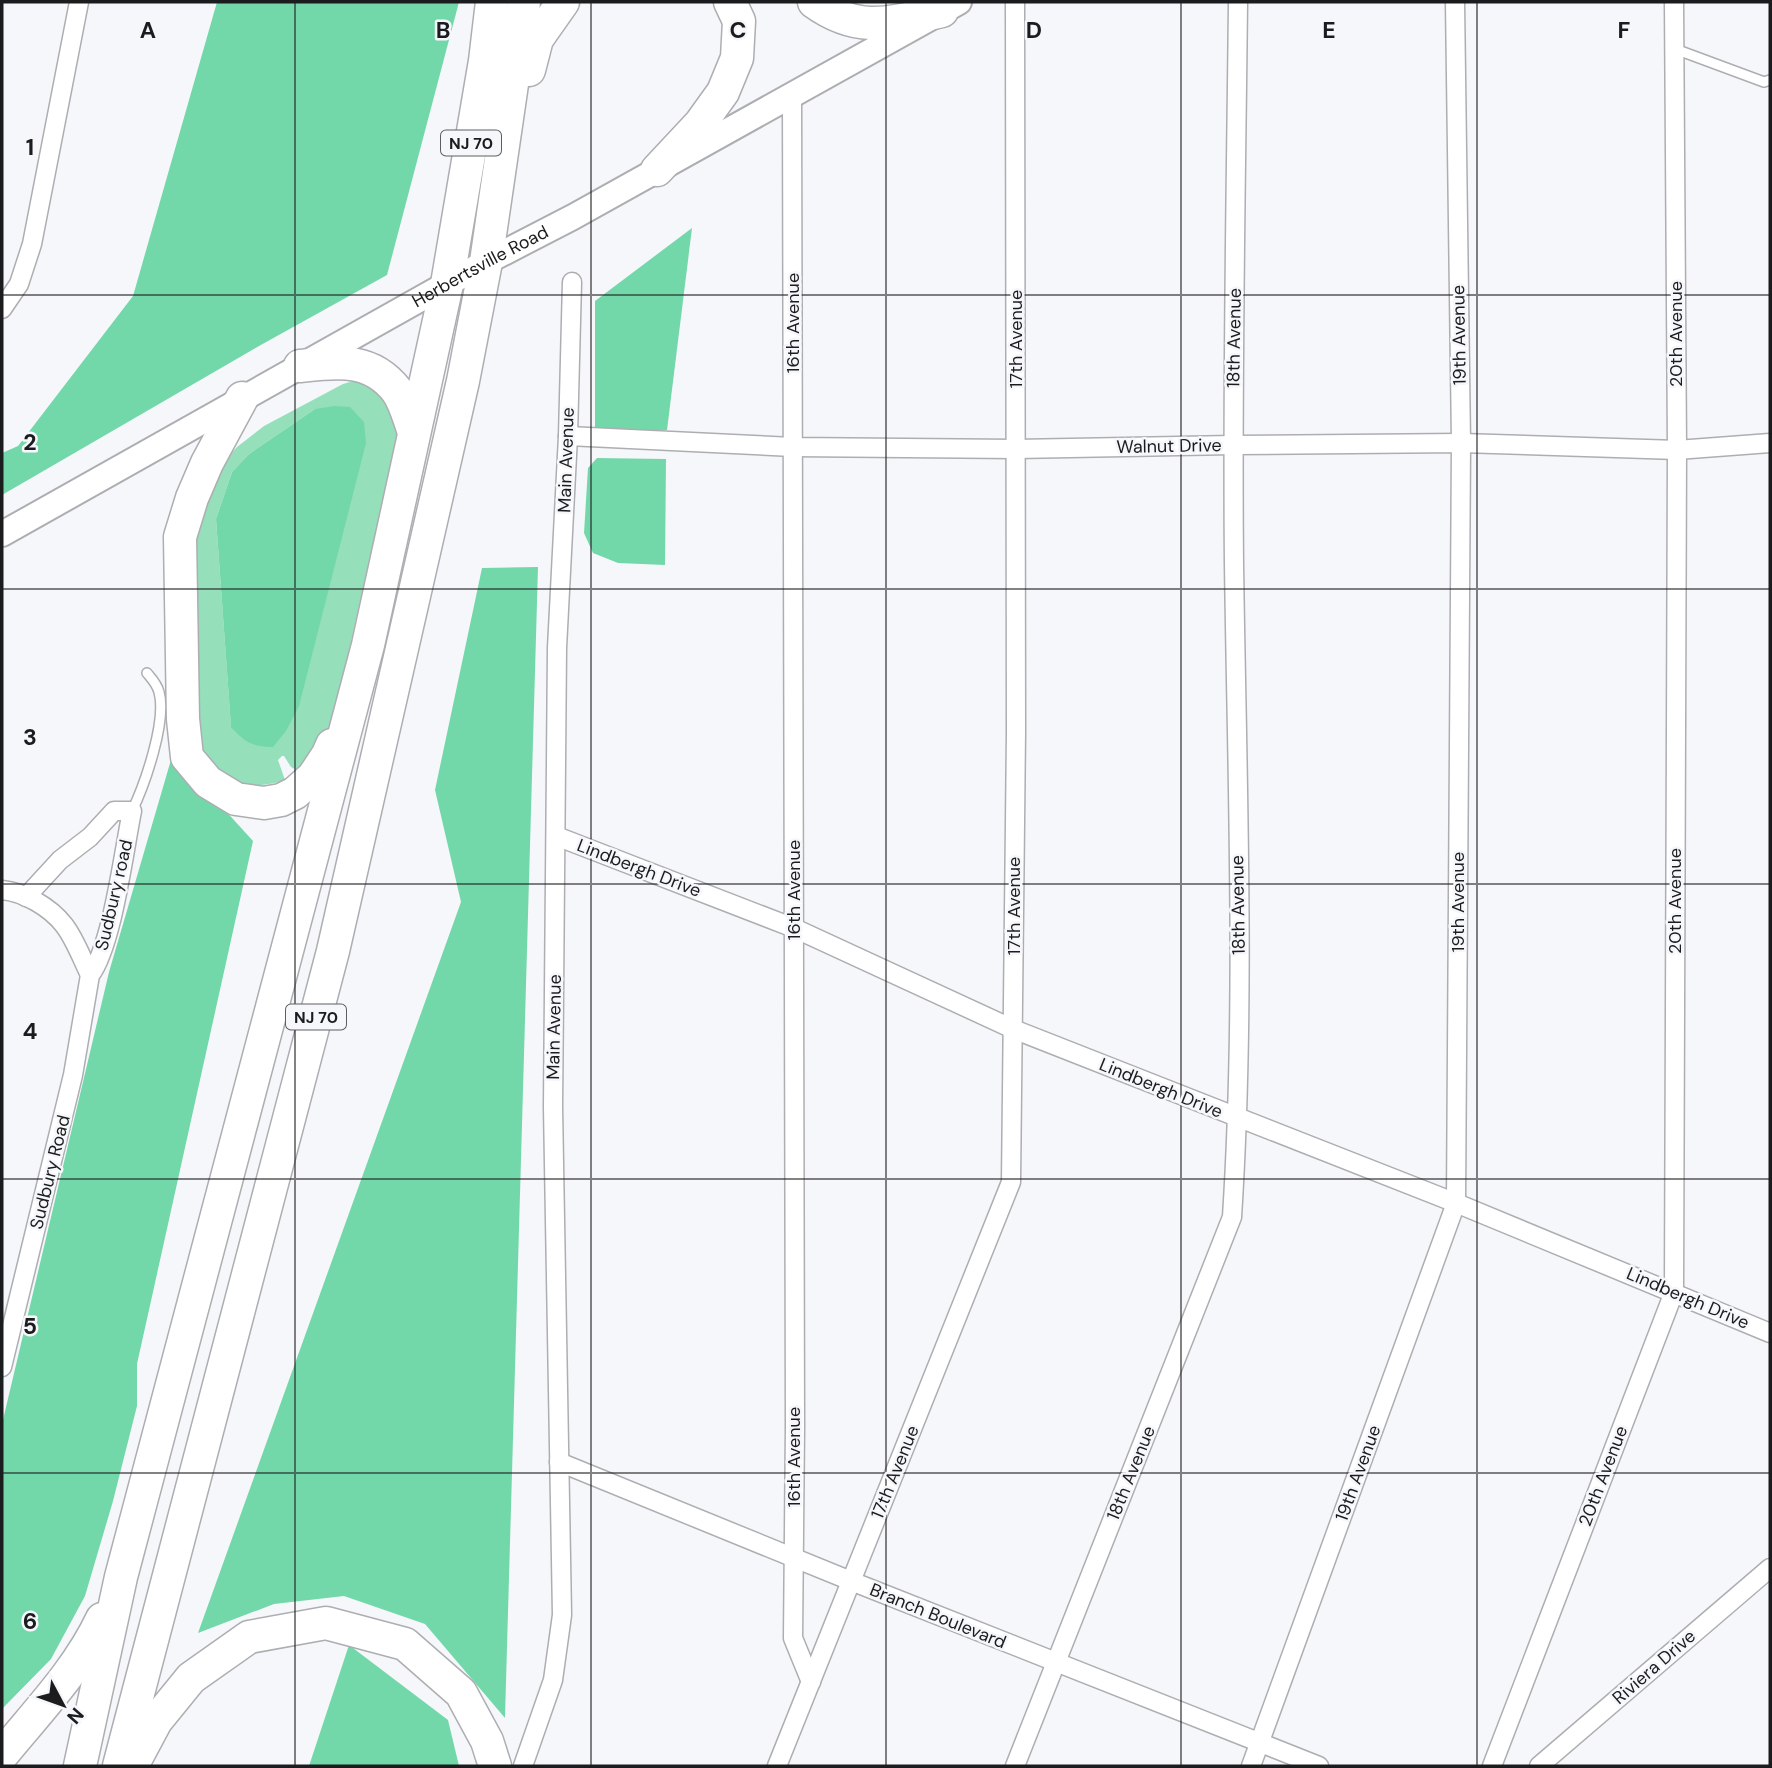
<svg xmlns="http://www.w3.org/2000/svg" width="1772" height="1768" font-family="'DM Sans',sans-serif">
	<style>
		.green { fill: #95dfba; fill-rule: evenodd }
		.forest { fill: #73d8a9 }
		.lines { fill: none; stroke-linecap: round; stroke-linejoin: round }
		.lane-casing { stroke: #adaeb2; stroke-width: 12 }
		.street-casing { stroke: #adaeb2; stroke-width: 21 }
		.secondary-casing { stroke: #adaeb2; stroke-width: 28 }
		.highway-casing { stroke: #adaeb2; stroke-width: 35 }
		.lane { stroke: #fff; stroke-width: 9 }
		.street { stroke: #fff; stroke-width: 18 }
		.secondary { stroke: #fff; stroke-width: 24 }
		.highway { stroke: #fff; stroke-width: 32 }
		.grid { fill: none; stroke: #1b1c1d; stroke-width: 2; stroke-opacity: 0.55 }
		.labels { text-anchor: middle; stroke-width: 5; stroke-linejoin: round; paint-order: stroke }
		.shield { fill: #f6f7fb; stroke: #5d5e60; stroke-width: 2 }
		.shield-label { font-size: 16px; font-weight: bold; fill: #1b1c1d }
		.street-label { font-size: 18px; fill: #1b1c1d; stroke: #f6f7fb }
		.grid-label { font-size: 23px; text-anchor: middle; font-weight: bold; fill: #1b1c1d; stroke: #f6f7fb; stroke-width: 5; stroke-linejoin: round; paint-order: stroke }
	</style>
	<rect width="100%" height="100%" fill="#f6f7fb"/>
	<path class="green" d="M357 380 383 393 399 430 336 708 327 731 300 772 291 767 284 756H282L278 760 285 780C245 794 212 779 197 739L195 562 198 518 225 460 237 447 264 426 343 384ZM315 409 231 726 216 519 232 472 249 454Z"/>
	<g class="forest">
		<path d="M217 2H459L387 275 259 346 2 495V453L18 446 133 296Z"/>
		<path d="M692 228 667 430H595V301Z"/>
		<path d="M335 406 350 407 364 422 366 443 299 706 286 731 273 747C254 748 243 741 231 727L216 519 232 472 249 454 315 409Z"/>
		<path d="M597 458 666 459 665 565 618 563 593 553 584 533 588 468Z"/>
		<path d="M538 567 505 1717V1718L425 1624 344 1596 274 1604 198 1633 461 902 435 790 482 568Z"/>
		<path d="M173 753 253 841 137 1364V1406L113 1501 85 1596 51 1659 2 1709V1424L109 972Z"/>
		<path d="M349 1645 448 1720 459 1766H309Z"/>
	</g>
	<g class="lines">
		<defs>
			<g id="lane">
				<path d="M1675 49 1764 82 1770 80"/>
				<path d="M132 811C145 784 167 721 159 692 157 684 152 679 147 673"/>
			</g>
			<g id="street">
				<path d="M792 95 795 1426 793 1638 811 1682"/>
				<path d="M2 309 19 284 32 244 79 2"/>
				<path d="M568 436 793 447 1016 449 1233 445 1461 443 1677 450 1770 443"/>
				<path d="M556 836 794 928 1013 1029 1456 1203 1770 1333"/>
				<path d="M2 890C24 892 50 907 64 925 75 939 82 959 90 975"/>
				<path d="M2 1367 73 1075 90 975C112 947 124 850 132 811H114L90 837 60 860 26 897"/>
				<path d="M559 1462 851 1581 1319 1766"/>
				<path d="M523 1766 553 1680 562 1615 553 1107 557 648 568 436 572 282"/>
				<path d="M777 1766 1011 1182 1016 732 1015 2"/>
				<path d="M1015 1766 1232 1217C1246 1000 1237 781 1234 564 1232 376 1236 189 1238 2"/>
				<path d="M1251 1766 1456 1203 1461 443 1455 2"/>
				<path d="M1492 1766 1674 1292 1677 450 1674 2"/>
				<path d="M1539 1766 1770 1568"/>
			</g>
			<g id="secondary">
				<path id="s1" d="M2 534 486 262 573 217 959 2"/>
			</g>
			<g id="highway">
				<path d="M814 2C860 35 892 22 942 11"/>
				<path d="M529 70 537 39 563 2"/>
				<path d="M657 170 700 124 723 92 737 58 739 21 730 2"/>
				<path d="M300 366C337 362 371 357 397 391 405 402 409 419 414 432"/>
				<path d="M242 398 207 463 192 498 180 537 183 719 187 757 208 782 236 799 264 803 281 800 295 793 313 777 327 756 332 745"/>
				<path d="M2 1755C37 1712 78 1670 102 1619"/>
				<path d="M80 1766 121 1577 368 645 447 284 485 61 492 2"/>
				<path d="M119 1766 333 951 463 381 486 262 524 2"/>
				<path d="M132 1766 156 1721 191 1678 249 1637 326 1623 405 1644 461 1693 487 1741 495 1766"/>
			</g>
		</defs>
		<use href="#lane" class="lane-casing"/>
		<use href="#street" class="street-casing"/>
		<use href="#secondary" class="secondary-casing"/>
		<use href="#highway" class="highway-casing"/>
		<use href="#lane" class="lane"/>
		<use href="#street" class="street"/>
		<use href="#secondary" class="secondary"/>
		<use href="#highway" class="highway"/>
	</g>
	<path class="grid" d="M295 2V1766M591 2V1766M886 2V1766M1181 2V1766M1477 2V1766M2 295H1770M2 589H1770M2 884H1770M2 1179H1770M2 1473H1770"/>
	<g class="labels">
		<g class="shield">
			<rect x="441" y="130.5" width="60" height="25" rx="5"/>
			<rect x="286" y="1004.5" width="60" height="25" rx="5"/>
		</g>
		<g class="shield-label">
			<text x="471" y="149">NJ 70</text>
			<text x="316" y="1023">NJ 70</text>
		</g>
		<g class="street-label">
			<text dy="6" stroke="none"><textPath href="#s1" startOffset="548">Herbertsville Road</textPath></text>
			<text transform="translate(793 323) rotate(-90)" y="6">16th Avenue</text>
			<text transform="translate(1676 334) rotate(-90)" y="6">20th Avenue</text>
			<text transform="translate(1459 335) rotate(-91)" y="6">19th Avenue</text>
			<text transform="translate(1234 338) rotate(-89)" y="6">18th Avenue</text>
			<text transform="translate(1016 339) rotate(-90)" y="6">17th Avenue</text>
			<text transform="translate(1169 446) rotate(-1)" y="6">Walnut Drive</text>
			<text transform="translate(566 460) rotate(-88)" y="6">Main Avenue</text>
			<text transform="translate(639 868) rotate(21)" y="6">Lindbergh Drive</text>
			<text transform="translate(794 890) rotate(-90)" y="6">16th Avenue</text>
			<text transform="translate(114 895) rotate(-77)" y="6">Sudbury road</text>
			<text transform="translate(1675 901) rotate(-90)" y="6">20th Avenue</text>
			<text transform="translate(1458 902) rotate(-90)" y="6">19th Avenue</text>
			<text transform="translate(1238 905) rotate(-91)" y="6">18th Avenue</text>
			<text transform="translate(1014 906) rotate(-90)" y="6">17th Avenue</text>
			<text transform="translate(554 1027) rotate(-89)" y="6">Main Avenue</text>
			<text transform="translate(1161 1088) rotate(22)" y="6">Lindbergh Drive</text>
			<text transform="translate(50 1172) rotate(-76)" y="6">Sudbury Road</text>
			<text transform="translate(1688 1298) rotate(23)" y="6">Lindbergh Drive</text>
			<text transform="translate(794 1457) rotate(-90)" y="6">16th Avenue</text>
			<text transform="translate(895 1472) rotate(-68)" y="6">17th Avenue</text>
			<text transform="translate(1131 1473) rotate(-68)" y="6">18th Avenue</text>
			<text transform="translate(1358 1473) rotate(-70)" y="6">19th Avenue</text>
			<text transform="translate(1603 1476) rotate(-69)" y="6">20th Avenue</text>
			<text transform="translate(938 1616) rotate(22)" y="6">Branch Boulevard</text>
			<text transform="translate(1654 1667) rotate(-41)" y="6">Riviera Drive</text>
		</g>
	</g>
	<g class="grid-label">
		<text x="148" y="38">A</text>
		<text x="443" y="38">B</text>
		<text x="738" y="38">C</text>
		<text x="1034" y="38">D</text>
		<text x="1329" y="38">E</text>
		<text x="1624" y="38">F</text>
		<text x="30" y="155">1</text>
		<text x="30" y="450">2</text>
		<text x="30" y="745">3</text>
		<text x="30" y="1039">4</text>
		<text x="30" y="1334">5</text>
		<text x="30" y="1629">6</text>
	</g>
	<rect width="1772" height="1768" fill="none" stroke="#1b1c1d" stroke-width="7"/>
	<g transform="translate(63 1705) rotate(131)" stroke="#f6f7fb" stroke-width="5" paint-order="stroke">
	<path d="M0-5L12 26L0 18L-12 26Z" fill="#1b1c1d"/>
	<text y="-10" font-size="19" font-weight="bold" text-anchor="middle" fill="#1b1c1d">N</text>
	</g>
</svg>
